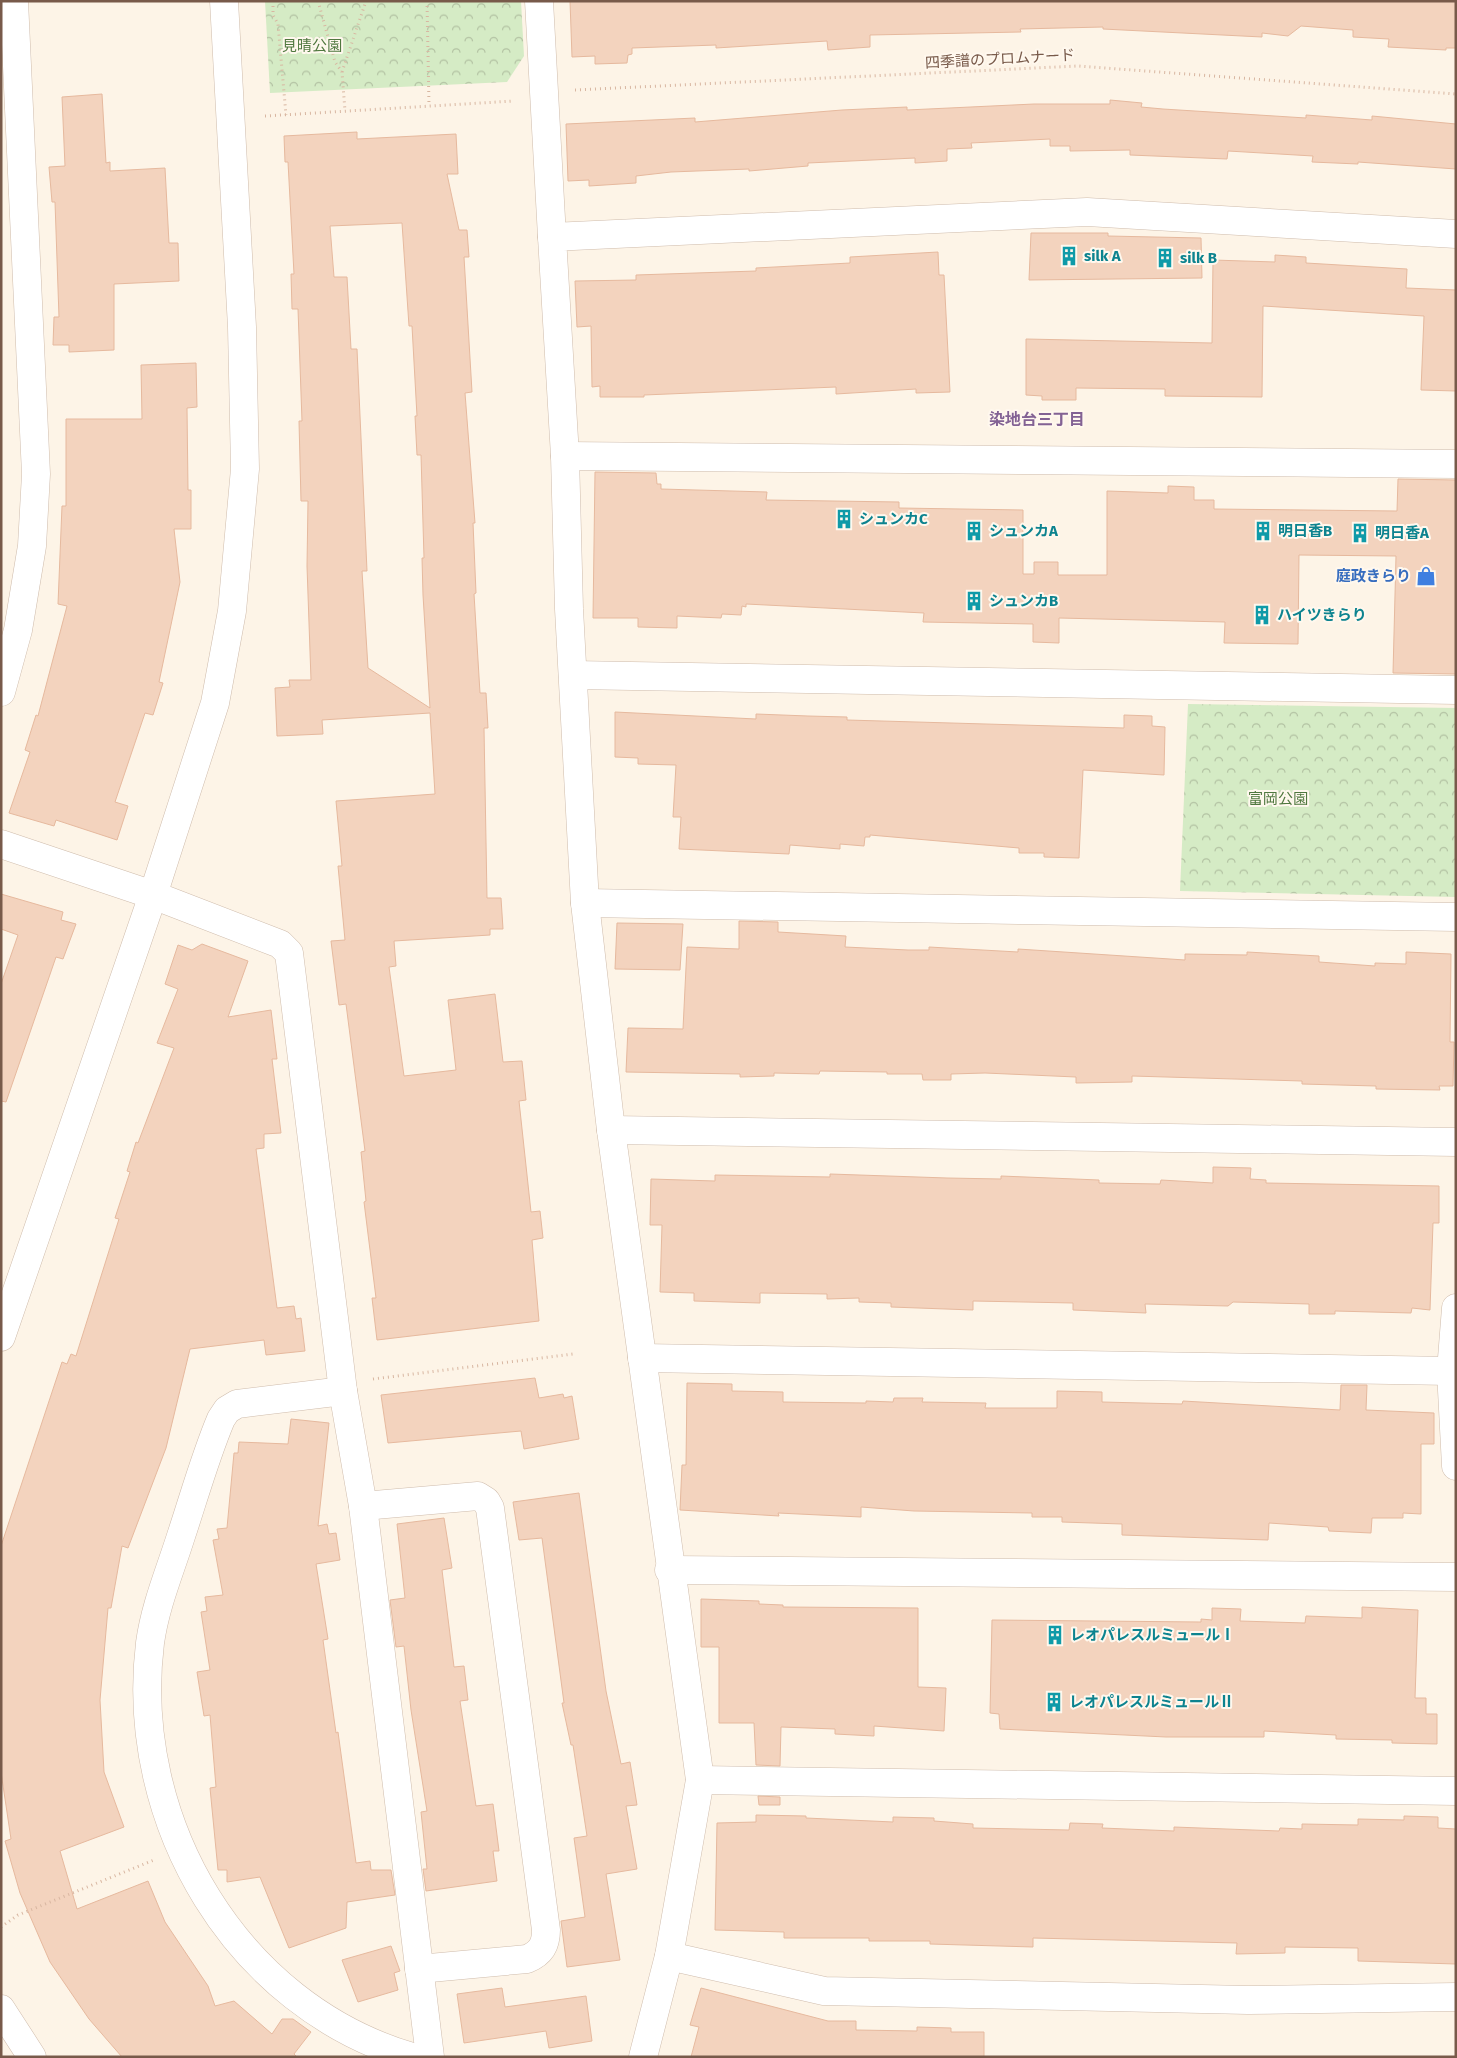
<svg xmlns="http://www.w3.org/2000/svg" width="1457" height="2058" font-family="'Fira Sans','Noto Sans JP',sans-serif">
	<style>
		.forest { fill: url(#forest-crowns) }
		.building { fill: #f3d3be; stroke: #e6b99e; fill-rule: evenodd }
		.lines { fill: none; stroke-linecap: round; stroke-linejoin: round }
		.minor-casing { stroke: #cfbcac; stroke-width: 29 }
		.tertiary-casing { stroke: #cfbcac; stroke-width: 29 }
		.path { stroke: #d8b6a1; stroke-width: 3; stroke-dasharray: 1 4; stroke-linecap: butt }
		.minor { stroke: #fff; stroke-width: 28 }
		.tertiary { stroke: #fff; stroke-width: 28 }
		.labels { text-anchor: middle; stroke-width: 4; stroke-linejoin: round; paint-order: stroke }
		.park-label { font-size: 15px; fill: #50783f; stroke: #fff8ee }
		.street-label { font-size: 15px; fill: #785a4a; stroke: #fff8ee }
		.culture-label { font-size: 15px; font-weight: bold; fill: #0d838f; stroke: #fff8ee; text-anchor: start }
		.shop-label { font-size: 15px; font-weight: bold; fill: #366cbe; stroke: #fff8ee; text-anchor: end }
		.neighbourhood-label { font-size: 16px; font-weight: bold; fill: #836294; stroke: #fff8ee }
	</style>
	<defs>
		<pattern id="forest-crowns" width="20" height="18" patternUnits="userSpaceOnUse" patternTransform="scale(1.25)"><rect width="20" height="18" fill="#d5ebc5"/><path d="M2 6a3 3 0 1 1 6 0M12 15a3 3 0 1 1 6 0" fill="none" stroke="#b2c1a2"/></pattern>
	</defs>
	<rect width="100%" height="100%" fill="#fdf4e7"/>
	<g class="forest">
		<path d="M265 1H521L524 56 507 82 270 93Z"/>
		<path d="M1188 704 1456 708V897L1180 891Z"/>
	</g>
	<g class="building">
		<path d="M570 1H1456V48H1446V50L1388 47 1389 39 1353 37V30L1301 26 1288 36 1262 33V37L1103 29V27L1020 29 1021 32 870 35V47L828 50 827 41 716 48V45L632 48V54L628 55 627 63 595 64V56L572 57Z"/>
		<path d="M102 94 106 163 110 162V171L165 168 169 243H178L179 281 114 284V350L69 352V345H53L54 317H59L55 202H52L49 167 65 166 62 97Z"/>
		<path d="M1110 100 1142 103 1141 107 1163 109 1306 118V115L1372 120V116L1456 124V169L1358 162V164L1312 162 1313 156 1228 151 1227 159 1130 155V150L1070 151V146H1050V139L971 143 972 148 947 149V161L915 163V158L808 163V166L749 171V169L671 172 636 176V183L589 186V180L568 181 566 124 695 118V122L842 110 907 107V110L1034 104H1110Z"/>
		<path d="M357 132V139L456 134 458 174H447L459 230H467L469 257H464L472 392 465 393 475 523H473L476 593 474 594 480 693H486L488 728H484L487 898H501L503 929H490V935L394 941 396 966 389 967 404 1076 456 1070 448 1000 495 994 503 1062 522 1061 526 1100 519 1101 531 1212 540 1211 543 1238 532 1240 539 1321 377 1340 372 1298H376L364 1202 366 1201 361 1152 365 1151 346 1004 339 1005 331 941 345 940 338 866H342L336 801 435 794 430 713 322 720 323 734 277 736 275 688 290 687 289 680H311L307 566 308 501H301L299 421H302L298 309H292L291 274H294L288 162H285L284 136ZM402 223 409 326H412L417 416H415L417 455H421L424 558H422L423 595 430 708 368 668 362 571H367L357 349H351L347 277H334L330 226Z"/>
		<path d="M1031 233H1108V236L1201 238 1202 278 1029 280Z"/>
		<path d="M938 252 939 275H944L950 392 916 393V389L836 394V387L644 395V397H600V386L592 387 591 326 577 327 575 281 636 280V275L756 271V268L850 263V257Z"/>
		<path d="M1275 255 1306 257V263L1407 269 1406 288 1456 290V391L1421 390 1424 316 1263 306 1262 397 1165 396V389L1076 388V400H1042V396L1026 395V339L1212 343 1213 260 1275 262Z"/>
		<path d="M196 363 197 407 187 408 188 490H191V529H174L180 582 159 682 163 683 153 715 145 713 115 802 128 806 117 840 56 820 54 826 9 813 30 752 25 750 36 715 38 716 67 606 58 604 62 506H66V419H142L141 365Z"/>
		<path d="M595 472 656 473 657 484H661V489L767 492 766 500 899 502V508L1023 510V574H1034V562H1058V575H1107V491L1168 493V486L1194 487V500H1214V509L1397 511 1398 479 1456 480V674L1393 673 1396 556 1299 555 1298 644 1224 643 1225 622 1059 618V643L1033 642V624L923 622 924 613 746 604V607L742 606 741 615 722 614 721 618 677 616V628L638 627V618H593Z"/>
		<path d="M615 712 756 719V714L808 716 847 717V720L1124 728V715L1152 716V726L1165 727 1164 775 1083 770 1079 858 1044 857V853H1019V848L870 835V837H865L864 846 840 844V849L790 845 789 854 679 849 681 817H673L676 765 638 764V758L615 757Z"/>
		<path d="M1 894 63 912 61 920 76 924 63 959 56 957 6 1102 1 1101V984L18 935 1 929Z"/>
		<path d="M739 921 778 922V932L846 936 845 947 908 950H929V947L1018 952V949L1185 960V954L1247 955V952L1319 956V962L1375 966V963L1406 964V952L1451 954 1450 1042H1454L1453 1086H1439L1440 1090 1376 1089V1086L1302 1084V1081L1132 1076V1082L1076 1083V1077L985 1073 951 1074V1080H923L922 1074H887V1072L820 1071 819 1074 774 1073V1076L740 1077V1074L626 1072 628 1028 683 1029 687 947 739 949Z"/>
		<path d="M617 923 683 924 680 970 615 969Z"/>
		<path d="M202 944 248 961 228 1017 271 1010 277 1059H272L281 1133 264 1134V1148L256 1149 277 1308 294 1306 296 1319 301 1318 305 1351 266 1355 264 1340 190 1349 166 1448 128 1548 122 1546 111 1608H108L100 1700 104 1772 124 1827 60 1851 77 1909 148 1881 165 1922 208 1986 215 2006 234 2001 272 2034 282 2019H293L311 2032 294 2054 297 2057H122L89 2019 50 1962 20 1893 5 1841 11 1839 1 1772V1546L62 1362 67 1364 71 1354 76 1356 119 1219 115 1218 130 1172 127 1171 136 1142 138 1143 174 1048 157 1043 178 989 165 984 178 945 192 950Z"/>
		<path d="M1213 1167 1251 1168 1250 1179 1266 1180V1183L1439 1186V1223H1433L1430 1310 1412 1308 1411 1313 1335 1311V1314H1309V1304L1233 1302 1228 1306 1145 1304 1146 1313 1073 1310V1303L973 1301V1310L891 1307V1303L859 1302V1298L827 1299V1294L760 1293V1303L694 1301V1293L660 1292 662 1225H650L651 1179 715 1181V1175L830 1177V1174L947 1178 1001 1179V1176L1099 1180V1183L1160 1184 1161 1180 1213 1183Z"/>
		<path d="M535 1378 539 1398 563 1394 564 1398 572 1396 579 1439 524 1449 521 1431 388 1443 381 1395Z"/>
		<path d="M687 1383 732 1384V1391L783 1392V1402L866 1403V1401L893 1402 894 1398H923L922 1402 986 1403 985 1408H1057V1391L1102 1392V1402L1182 1404 1183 1401 1340 1410 1341 1385H1367L1366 1410 1434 1413V1444H1421V1514L1403 1513V1518H1372L1371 1533 1329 1531 1328 1527 1269 1523 1268 1540 1122 1535V1524L1062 1522V1517H1032V1513L914 1511 861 1507V1517L778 1513 779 1516 680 1510 682 1465H686Z"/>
		<path d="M291 1419 329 1423 318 1526 327 1524 329 1534 336 1533 340 1560 316 1564 328 1639 323 1640 336 1733 338 1732 356 1863 370 1861 371 1870H391L395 1895 347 1902 346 1928 289 1948 260 1877 227 1882V1870H218L210 1788 216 1787 210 1715 204 1716 197 1672 210 1670 201 1612 207 1611 205 1597 223 1595 213 1540 219 1539 217 1529 227 1528 234 1453H238L239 1442 288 1444Z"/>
		<path d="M579 1493 606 1691 621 1764 630 1762 637 1805 626 1806 637 1869 606 1874 620 1960 567 1967 561 1921 585 1917 574 1838 587 1836 573 1745H571L562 1703H564L542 1538 519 1540 513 1502Z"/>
		<path d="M444 1518 452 1568 442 1570 454 1667 464 1666 468 1700 460 1701 476 1806 493 1804 499 1851H493L497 1881 426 1891 423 1869H427L421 1812 427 1811 411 1710 404 1646 396 1647 390 1600 405 1598 397 1524Z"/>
		<path d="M701 1599 759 1601V1604L783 1605V1607L918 1608V1687L946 1688 944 1731 874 1726V1736L835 1734V1729L781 1727 780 1766 756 1765 754 1723H719V1647H701Z"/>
		<path d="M1362 1607 1418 1610 1415 1698H1426V1714H1437V1744L1392 1743V1740L1336 1739V1735L1264 1731V1737H1166L1000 1729 999 1714 990 1713 992 1620 1201 1622V1619L1212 1620V1608L1241 1609 1240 1621 1305 1623 1306 1616 1362 1618Z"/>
		<path d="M758 1796 780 1797V1805H759Z"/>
		<path d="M756 1815 806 1816V1818L893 1822V1817L934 1818V1821L973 1824V1828L1069 1830 1070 1823 1103 1824 1102 1828 1174 1831V1827L1279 1831 1280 1828 1302 1829V1824L1358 1825V1819L1404 1820V1816L1438 1817V1828L1456 1829V1964L1358 1961V1948L1285 1947V1953L1236 1954 1237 1943 1033 1938V1947L930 1944V1941H869V1938H784V1932L715 1930 717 1823 756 1822Z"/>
		<path d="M391 1946 400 1971 394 1973 398 1990 358 2002 342 1960Z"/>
		<path d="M502 1988 505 2007 586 1996 592 2041 549 2048 546 2031 464 2043 457 1994Z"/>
		<path d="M701 1988 828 2021H856V2030L917 2031V2027L951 2028V2032H984V2057H691L699 2027 690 2025Z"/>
	</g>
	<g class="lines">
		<defs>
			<g id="minor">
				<path d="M539 1 552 237"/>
				<path d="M565 456 1456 464"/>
				<path d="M573 675 1456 690"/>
				<path d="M1 692 18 630 32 546 36 474 14 1"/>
				<path d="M1 844 153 895 280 944 289 953 343 1391 363 1506 430 2057"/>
				<path d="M585 903 1456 917"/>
				<path d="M611 1130 1456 1142"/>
				<path d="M1456 1308 1451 1371 1456 1466"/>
				<path d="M642 1358 1451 1371"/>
				<path d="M343 1391 237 1404 227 1410 221 1419C205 1457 194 1497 181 1536 170 1571 155 1606 150 1643 128 1822 237 2006 412 2057"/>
				<path d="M363 1506 478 1496 486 1501 490 1508 546 1930C546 1945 541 1953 527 1959L419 1969"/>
				<path d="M669 1570 1456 1577"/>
				<path d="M700 1780 1456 1791"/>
				<path d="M669 1956 824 1991 1248 2000 1456 1997"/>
				<path d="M643 2057 669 1956 700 1780 611 1130 585 903 569 609 565 456 552 237 1087 212 1456 234"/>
			</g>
			<g id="tertiary">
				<path d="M1 1337 153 895 215 703 232 611 245 469 242 327 224 1"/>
				<path d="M1 2009 32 2057"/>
			</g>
		</defs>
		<use href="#minor" class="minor-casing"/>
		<use href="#tertiary" class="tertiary-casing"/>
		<g class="path">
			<path d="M273 1V15L278 24 286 115"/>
			<path d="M318 1 335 62 342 72 345 111"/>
			<path d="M427 1 429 106"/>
			<path d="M342 72 366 1"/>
			<path d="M575 90 1078 66 1456 94"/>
			<path d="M265 116 514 101"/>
			<path d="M373 1379 573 1354"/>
			<path d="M1 1927 18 1915 154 1860"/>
		</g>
		<use href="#minor" class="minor"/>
		<use href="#tertiary" class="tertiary"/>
	</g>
	<defs>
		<symbol id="building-bare" viewBox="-9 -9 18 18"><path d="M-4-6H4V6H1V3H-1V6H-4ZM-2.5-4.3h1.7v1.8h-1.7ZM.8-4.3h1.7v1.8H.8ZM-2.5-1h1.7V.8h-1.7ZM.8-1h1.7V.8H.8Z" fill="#0f9aa8" stroke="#fff8ee" stroke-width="2.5" paint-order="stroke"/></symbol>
		<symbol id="shop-bare" viewBox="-9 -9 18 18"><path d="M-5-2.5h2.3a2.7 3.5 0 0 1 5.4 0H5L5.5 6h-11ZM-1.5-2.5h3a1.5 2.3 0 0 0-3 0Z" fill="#3f7fe0" stroke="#fff8ee" stroke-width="2.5" paint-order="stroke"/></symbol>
	</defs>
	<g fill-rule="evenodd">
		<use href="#building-bare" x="1055" y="242" width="28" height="28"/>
		<use href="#building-bare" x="1151" y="244" width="28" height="28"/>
		<use href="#building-bare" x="830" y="505" width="28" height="28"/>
		<use href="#building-bare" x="960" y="517" width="28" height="28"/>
		<use href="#building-bare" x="1249" y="517" width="28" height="28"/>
		<use href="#building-bare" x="1346" y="519" width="28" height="28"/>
		<use href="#shop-bare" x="1412" y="562" width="28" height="28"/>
		<use href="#building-bare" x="960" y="587" width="28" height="28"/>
		<use href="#building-bare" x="1248" y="601" width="28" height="28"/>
		<use href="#building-bare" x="1041" y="1621" width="28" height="28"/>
		<use href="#building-bare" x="1040" y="1688" width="28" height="28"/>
	</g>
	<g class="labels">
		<g class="park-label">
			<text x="312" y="51">見晴公園</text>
			<text x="1278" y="804">富岡公園</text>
		</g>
		<g class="street-label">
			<text transform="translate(1000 59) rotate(-3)" y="5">四季譜のプロムナード</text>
		</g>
		<g class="culture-label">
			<text x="1084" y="261">silk A</text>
			<text x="1180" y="263">silk B</text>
			<text x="859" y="524">シュンカC</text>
			<text x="989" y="536">シュンカA</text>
			<text x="1278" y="536">明日香B</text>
			<text x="1375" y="538">明日香A</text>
			<text x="989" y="606">シュンカB</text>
			<text x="1277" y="620">ハイツきらり</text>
			<text x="1070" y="1640">レオパレスルミュールⅠ</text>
			<text x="1069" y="1707">レオパレスルミュールⅡ</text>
		</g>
		<g class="shop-label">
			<text x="1411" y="581">庭政きらり</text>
		</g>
		<g class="neighbourhood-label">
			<text x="1037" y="425">染地台三丁目</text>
		</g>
	</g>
	<rect width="1457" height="2058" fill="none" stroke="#785a4a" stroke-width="5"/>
</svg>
